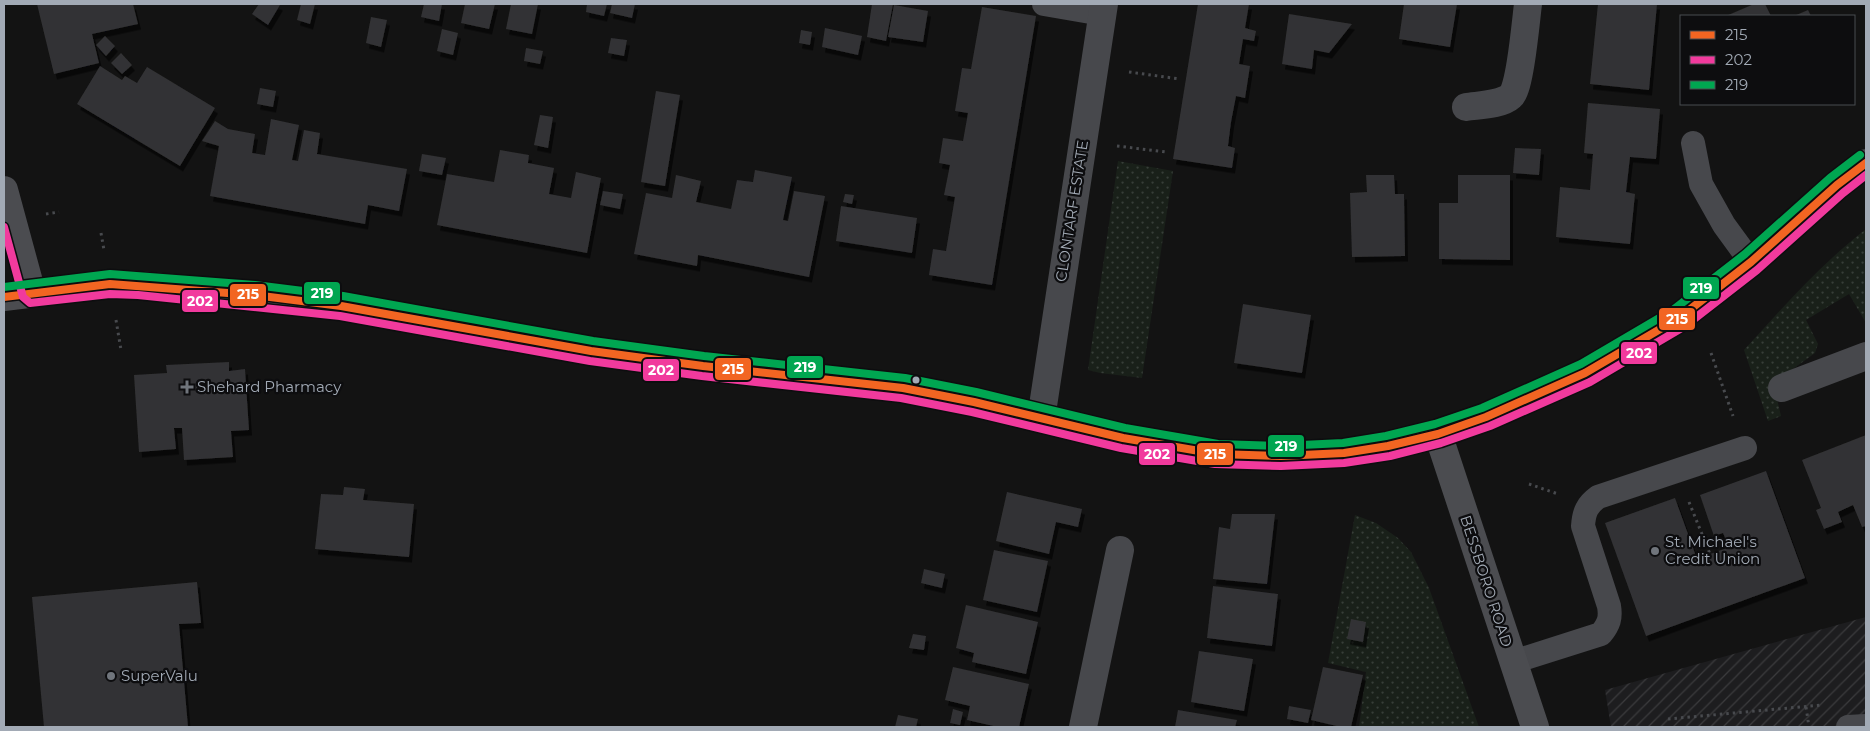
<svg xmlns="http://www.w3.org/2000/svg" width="1870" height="731" font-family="Montserrat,sans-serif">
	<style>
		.industrial { fill: url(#industrial-furrows) }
		.grass { fill: url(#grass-dots) }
		.building { fill: #323234; filter: url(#shadow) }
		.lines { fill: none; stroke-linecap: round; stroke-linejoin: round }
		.path { stroke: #484a4e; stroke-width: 3; stroke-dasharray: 2.5 4; stroke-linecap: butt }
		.lane { stroke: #47484c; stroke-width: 24 }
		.street { stroke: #47484c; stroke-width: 28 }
		.secondary { stroke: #4b4c50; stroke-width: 28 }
		.bus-1-casing { stroke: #0d0d0f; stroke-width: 11 }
		.bus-2-casing { stroke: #0d0d0f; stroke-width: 11 }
		.bus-3-casing { stroke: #0d0d0f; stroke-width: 11 }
		.bus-1 { stroke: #f26522; stroke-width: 8 }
		.bus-2 { stroke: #f13a9d; stroke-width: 8 }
		.bus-3 { stroke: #00a651; stroke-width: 8 }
		.bus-dot { fill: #a2aab5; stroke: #0d0d0f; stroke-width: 2 }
		.poi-dot { fill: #70757c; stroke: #0d0d0f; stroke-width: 2 }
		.labels { text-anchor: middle; stroke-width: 4.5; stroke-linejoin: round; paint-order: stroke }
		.street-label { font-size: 15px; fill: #a2aab5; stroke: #0d0d0f }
		.poi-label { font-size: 15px; fill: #a2aab5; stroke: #0d0d0f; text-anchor: start }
		.line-badge { stroke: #0d0d0f; stroke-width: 2 }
		.badge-label { font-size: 14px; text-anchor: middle; font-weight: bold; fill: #fff }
	</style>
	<defs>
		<pattern id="industrial-furrows" width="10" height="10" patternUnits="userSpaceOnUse" patternTransform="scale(1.25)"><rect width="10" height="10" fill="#1d1d1f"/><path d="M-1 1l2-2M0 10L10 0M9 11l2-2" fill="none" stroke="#3b3b3d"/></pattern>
		<pattern id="grass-dots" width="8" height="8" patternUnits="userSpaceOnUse" patternTransform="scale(1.25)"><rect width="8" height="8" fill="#192019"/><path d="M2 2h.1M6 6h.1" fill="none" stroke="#373e38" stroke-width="1.8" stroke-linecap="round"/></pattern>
		<filter id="shadow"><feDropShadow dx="3" dy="5.5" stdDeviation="0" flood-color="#0009"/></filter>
	</defs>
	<rect width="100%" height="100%" fill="#131313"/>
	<path class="industrial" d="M1866 617V727H1611L1605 690Z"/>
	<g class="grass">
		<path d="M1118 161 1173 171 1142 378 1100 373 1088 370Z"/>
		<path d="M1866 229V323L1849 294 1806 320 1818 344 1815 353 1793 369 1775 390 1781 416 1768 421 1744 350C1783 307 1821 264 1866 229Z"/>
		<path d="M1355 515 1376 523 1398 538 1411 552 1429 588 1479 727H1359L1366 672 1328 663Z"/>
	</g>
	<g class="building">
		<path d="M37 4H133L138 24 92 34 99 63 54 74Z"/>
		<path d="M259 4H278L280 5 268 25 252 14Z"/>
		<path d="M301 4H315L310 24 297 20Z"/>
		<path d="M424 4H442L439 21 421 17Z"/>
		<path d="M465 4H495L489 29 461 23Z"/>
		<path d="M511 4H538L532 34 506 29Z"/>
		<path d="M587 4H607L604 16 586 12Z"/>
		<path d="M612 4H635L632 18 610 13Z"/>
		<path d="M872 4H893L886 41 867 37Z"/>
		<path d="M1198 4H1249L1245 28 1256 31 1254 41 1243 39 1239 64 1250 66 1245 98 1236 96 1231 122 1228 146 1235 148 1232 168 1173 159Z"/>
		<path d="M1404 4H1457L1450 47 1399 39Z"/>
		<path d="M1598 4H1657L1649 90 1590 84Z"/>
		<path d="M1754 4H1765L1771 16H1726Z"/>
		<path d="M894 5 928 11 923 42 888 37Z"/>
		<path d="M982 7 1036 16 992 285 929 275 933 249 946 251 955 197 944 195 950 165 939 163 943 138 963 141 968 113 955 111 962 68 971 69Z"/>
		<path d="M1808 10 1811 16H1794Z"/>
		<path d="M1289 14 1352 24 1329 53 1314 50 1312 69 1282 64Z"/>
		<path d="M371 17 387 20 381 47 366 43Z"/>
		<path d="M825 28 862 36 858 55 822 47Z"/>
		<path d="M442 29 458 33 453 55 437 51Z"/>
		<path d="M801 30 812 32 810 45 799 43Z"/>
		<path d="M105 36 115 46 106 56 96 45Z"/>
		<path d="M611 38 627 40 624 56 608 53Z"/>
		<path d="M526 48 543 51 540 64 524 61Z"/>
		<path d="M121 53 132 65 122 74 111 63Z"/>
		<path d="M100 66 122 80 125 76 137 83 147 67 215 108 180 166 77 104Z"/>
		<path d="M260 88 276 91 273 107 257 104Z"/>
		<path d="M656 91 680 95 665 186 641 182Z"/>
		<path d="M1588 103 1660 109 1656 159 1630 157 1626 192 1635 194 1630 244 1556 237 1560 187 1590 190 1593 154 1584 153Z"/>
		<path d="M540 115 553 117 548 148 534 145Z"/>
		<path d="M271 119 299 125 292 160 298 161 304 130 320 133 317 154 407 169 399 211 368 205 365 224 210 196 219 146 202 141 215 121 228 129 255 134 252 153 265 155Z"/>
		<path d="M1515 148 1541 149 1539 175 1513 173Z"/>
		<path d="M500 150 529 155 528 163 554 168 549 194 571 198 576 172 601 178 587 253 437 225 447 174 494 182Z"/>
		<path d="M422 154 446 158 442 175 419 171Z"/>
		<path d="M755 170 792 177 783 220 788 221 794 191 825 196 809 277 698 255 697 266 634 254 646 193 672 198 676 175 701 181 696 202 731 209 737 180 753 182Z"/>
		<path d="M1366 175H1394L1395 194H1404L1405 256 1352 257 1350 193 1367 192Z"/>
		<path d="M1458 175H1510V260L1439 259V203H1458Z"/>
		<path d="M603 191 623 194 620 209 600 205Z"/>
		<path d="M845 194 854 195 852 204 843 202Z"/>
		<path d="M841 206 917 218 912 253 836 241Z"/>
		<path d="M1243 304 1311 315 1302 373 1234 363Z"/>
		<path d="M229 362V371L245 369 249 430 231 431 233 457 184 460 182 428H174L176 449 139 452 134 375 167 373 166 365Z"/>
		<path d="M1866 435V526L1862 527 1853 505 1838 512 1842 522 1824 529 1816 510 1821 508 1802 460Z"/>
		<path d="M1766 471 1805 578 1646 636 1605 523 1675 498 1697 559 1729 547 1723 533 1714 536 1700 495Z"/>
		<path d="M344 487 365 489 363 500 414 504 409 557 315 549 321 494 343 495Z"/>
		<path d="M1007 492 1082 509 1078 527 1056 522 1049 554 996 541Z"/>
		<path d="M1232 514H1275L1267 584 1213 579 1219 527 1230 529Z"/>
		<path d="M994 550 1048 561 1037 612 983 600Z"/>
		<path d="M924 569 945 574 942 588 921 583Z"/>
		<path d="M197 582 201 623 179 624 188 727H44L32 597Z"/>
		<path d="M1213 586 1278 594 1272 646 1207 638Z"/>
		<path d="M966 605 1038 622 1026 674 972 662 974 653 956 648Z"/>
		<path d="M1351 619 1366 622 1363 642 1347 639Z"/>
		<path d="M913 634 926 636 924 650 909 648Z"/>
		<path d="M1199 651 1253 659 1244 711 1191 702Z"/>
		<path d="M953 667 1029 684 1019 727H998L967 720 970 706 945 700Z"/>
		<path d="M1323 667 1363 675 1351 727H1341L1311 720Z"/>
		<path d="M1289 706 1311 710 1308 723 1287 719Z"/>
		<path d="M953 709 963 712 960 725 950 723Z"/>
		<path d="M1178 710 1237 720 1235 727H1175Z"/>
		<path d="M898 715 918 719 916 727H895Z"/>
	</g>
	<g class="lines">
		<g class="path">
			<path d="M1129 72 1180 79"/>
			<path d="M1117 146 1166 152"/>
			<path d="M46 214 59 212"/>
			<path d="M101 233 104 250"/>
			<path d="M116 320 121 350"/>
			<path d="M1711 353 1733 416"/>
			<path d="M1529 484 1558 494"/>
			<path d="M1689 502 1710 554"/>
			<path d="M1806 707 1809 727"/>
			<path d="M1668 719 1822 705"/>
		</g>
		<g class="lane">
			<path d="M1044 4 1102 14"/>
			<path d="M1693 143 1701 184 1724 225 1751 262"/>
			<path d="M1513 662 1601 634C1609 624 1611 618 1609 606L1583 526C1584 512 1587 505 1598 497L1745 448"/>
			<path d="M1848 727 1866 726"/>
		</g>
		<g class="street">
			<path d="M1466 107C1479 105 1501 105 1511 96 1520 89 1526 19 1528 4"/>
			<path d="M1782 388 1866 356"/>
			<path d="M1041 419 1104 4"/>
			<path d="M1083 727 1120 550"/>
		</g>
		<g class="secondary">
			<path d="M4 190 32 293"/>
			<path d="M4 297 110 284 139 285 254 295 341 306 591 351 703 366 903 388 974 402 1123 438 1217 454 1281 456 1344 453 1388 446 1438 434 1486 417 1585 373 1637 344 1679 318 1751 262 1837 185 1866 163"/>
			<path d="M1438 434 1535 727"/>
		</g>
		<defs>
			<path id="bus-1" d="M4 297 110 284 254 295 341 306 591 351 703 366 903 388 974 402 1123 438 1217 454 1281 456 1344 453 1388 446 1438 434 1486 417 1585 373 1679 318 1751 262 1837 185 1866 163"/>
			<path id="bus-2" d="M4 227 23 297 30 303 110 294 138 295 340 316 590 361 702 376 901 398 972 412 1121 448 1215 464 1281 466 1344 463 1390 456 1441 443 1490 426 1590 382 1685 326 1757 270 1843 193 1866 175"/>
			<path id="bus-3" d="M4 287 110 274 255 285 343 296 593 341 704 356 905 378 976 392 1125 428 1218 444 1281 446 1343 443 1386 436 1435 424 1482 408 1581 364 1673 310 1745 254 1830 178 1860 155"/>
		</defs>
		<use href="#bus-1" class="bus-1-casing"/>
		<use href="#bus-2" class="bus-2-casing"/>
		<use href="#bus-3" class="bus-3-casing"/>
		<use href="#bus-1" class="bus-1"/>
		<use href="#bus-2" class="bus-2"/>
		<use href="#bus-3" class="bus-3"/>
	</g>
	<circle class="bus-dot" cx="916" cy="380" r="4.5"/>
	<g class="poi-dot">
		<path d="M184.5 379.5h5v5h5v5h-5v5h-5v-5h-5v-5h5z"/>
		<circle cx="1655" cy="551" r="5"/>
		<circle cx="111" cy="676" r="5"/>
	</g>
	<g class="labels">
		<g class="street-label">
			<text transform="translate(1072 211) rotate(-81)" y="5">CLONTARF ESTATE</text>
			<text transform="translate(1486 581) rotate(72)" y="5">BESSBORO ROAD</text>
		</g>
		<g class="poi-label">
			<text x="197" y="392">Shehard Pharmacy</text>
			<text x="1665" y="547">St. Michael's<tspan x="1665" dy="17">Credit Union</tspan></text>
			<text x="121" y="681">SuperValu</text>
		</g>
	</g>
	<g class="line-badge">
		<rect x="1682" y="276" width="38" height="24" rx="5" fill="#00a651"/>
		<rect x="303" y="281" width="38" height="24" rx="5" fill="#00a651"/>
		<rect x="229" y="283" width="38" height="24" rx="5" fill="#f26522"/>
		<rect x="181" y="289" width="38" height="24" rx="5" fill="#f13a9d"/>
		<rect x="1658" y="307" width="38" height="24" rx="5" fill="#f26522"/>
		<rect x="1620" y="341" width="38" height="24" rx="5" fill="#f13a9d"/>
		<rect x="786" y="355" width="38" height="24" rx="5" fill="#00a651"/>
		<rect x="714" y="357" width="38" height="24" rx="5" fill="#f26522"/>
		<rect x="642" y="358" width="38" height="24" rx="5" fill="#f13a9d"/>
		<rect x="1267" y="434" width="38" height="24" rx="5" fill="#00a651"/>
		<rect x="1196" y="442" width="38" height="24" rx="5" fill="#f26522"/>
		<rect x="1138" y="442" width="38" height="24" rx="5" fill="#f13a9d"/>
	</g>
	<g class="badge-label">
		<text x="1701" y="293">219</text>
		<text x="322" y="298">219</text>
		<text x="248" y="299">215</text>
		<text x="200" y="306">202</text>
		<text x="1677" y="324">215</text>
		<text x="1639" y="358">202</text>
		<text x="805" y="372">219</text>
		<text x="733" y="374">215</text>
		<text x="661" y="375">202</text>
		<text x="1286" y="451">219</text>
		<text x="1215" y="459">215</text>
		<text x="1157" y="459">202</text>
	</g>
	<rect width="1870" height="731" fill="none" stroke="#a2aab5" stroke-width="10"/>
	<rect x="1680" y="15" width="175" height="90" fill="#0d0d0f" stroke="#494c51"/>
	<rect x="1690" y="31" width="25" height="8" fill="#f26522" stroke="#494c51"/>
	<text x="1725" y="40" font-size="15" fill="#a2aab5">215</text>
	<rect x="1690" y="56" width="25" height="8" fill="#f13a9d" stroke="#494c51"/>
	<text x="1725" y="65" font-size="15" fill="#a2aab5">202</text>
	<rect x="1690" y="81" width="25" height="8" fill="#00a651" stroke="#494c51"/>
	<text x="1725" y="90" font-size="15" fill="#a2aab5">219</text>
</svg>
